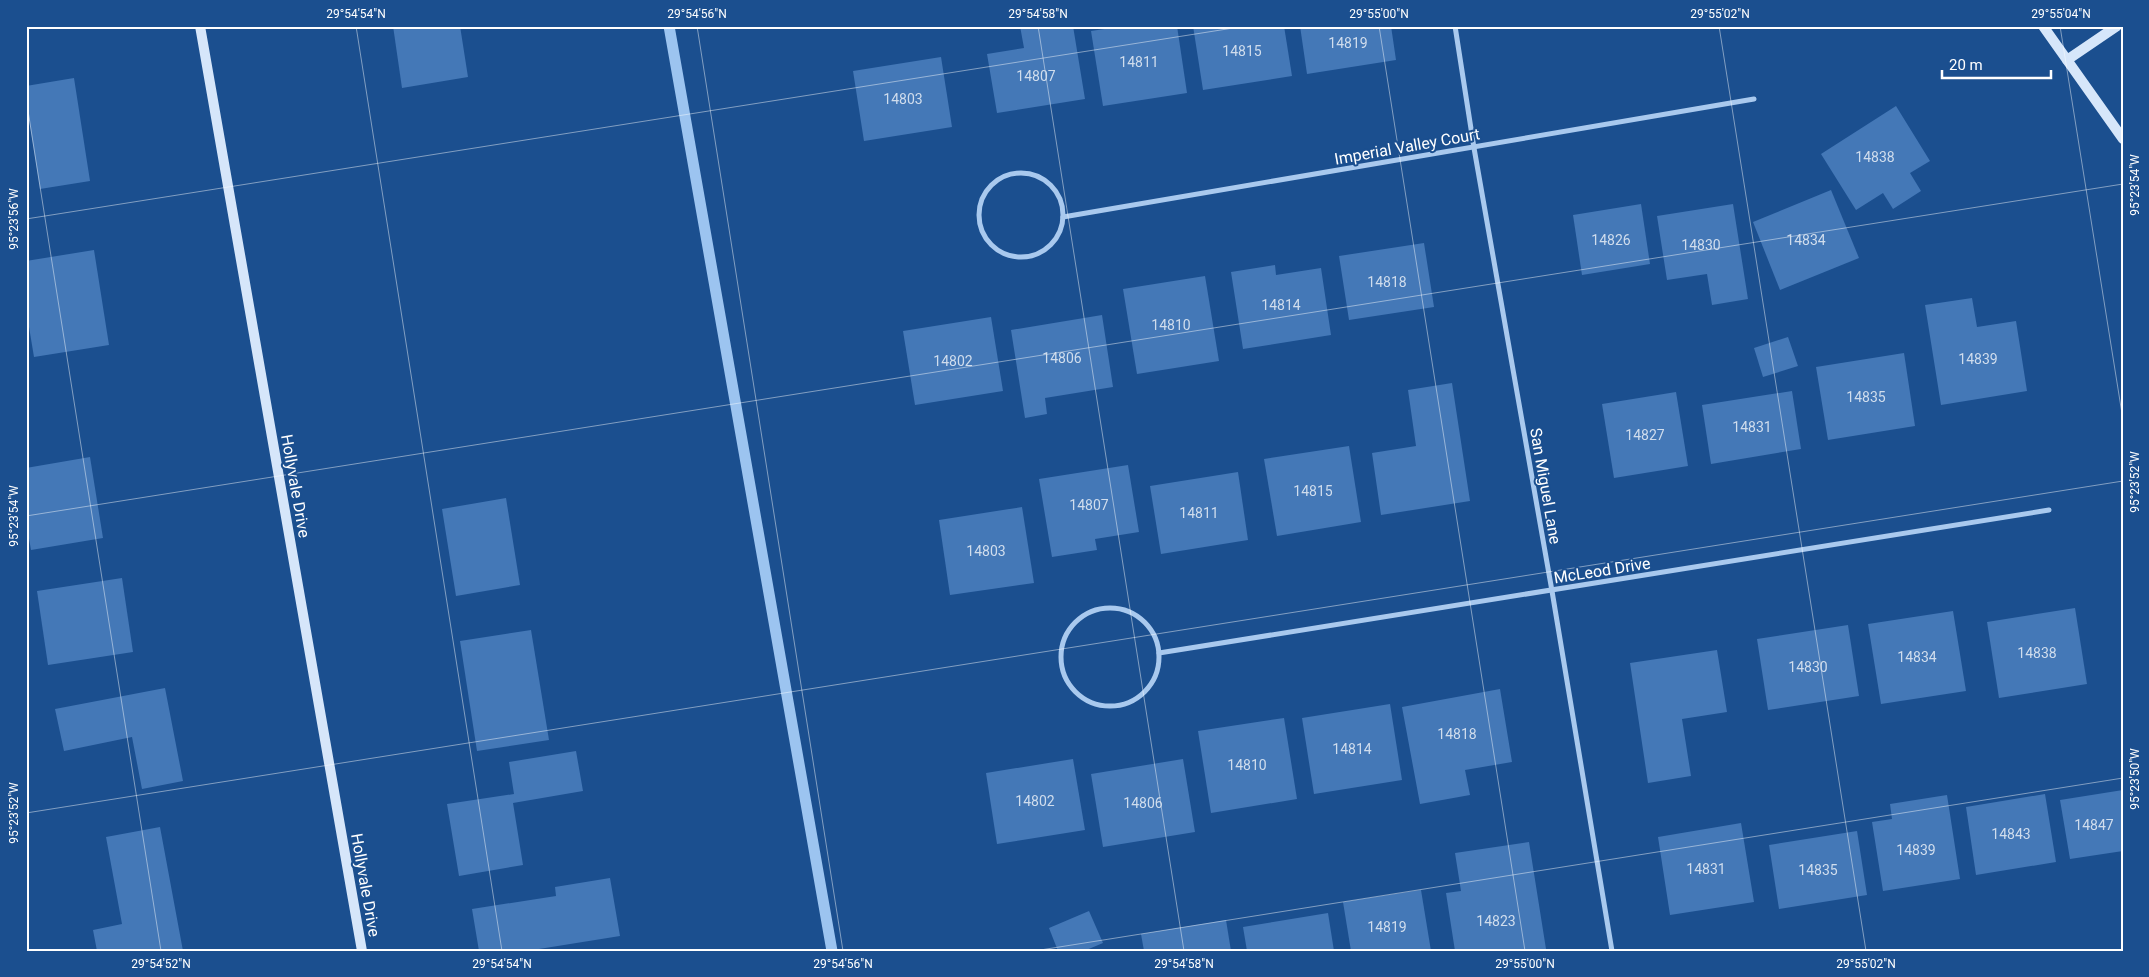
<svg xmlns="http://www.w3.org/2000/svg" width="2149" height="977" font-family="Roboto,sans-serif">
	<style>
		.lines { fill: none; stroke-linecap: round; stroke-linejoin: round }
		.stream { stroke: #9cc4f0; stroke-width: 11 }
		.building { fill: #4478b7 }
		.street { stroke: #a9c9ee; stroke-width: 5 }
		.secondary { stroke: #d6e6fa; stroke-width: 10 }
		.ticks { fill: none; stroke: #fff; stroke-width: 1; stroke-opacity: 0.45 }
		.labels { text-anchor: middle; stroke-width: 4; stroke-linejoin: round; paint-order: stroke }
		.number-label { font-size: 14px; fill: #d0dded }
		.street-label { font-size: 16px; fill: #fff; stroke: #1b4f8f }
		.neatline { fill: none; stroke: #fff; stroke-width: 2 }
		.ticks-label { font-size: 12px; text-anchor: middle; fill: #fff }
	</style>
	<rect width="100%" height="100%" fill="#1b4f8f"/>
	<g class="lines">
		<path class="stream" d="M669 26 832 951"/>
	</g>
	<g class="building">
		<path d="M393 26H460L468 77 402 88Z"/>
		<path d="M1020 26H1073L1085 99 997 113 987 54 1024 48Z"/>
		<path d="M1124 26H1177L1187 93 1103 106 1091 31Z"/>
		<path d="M1193 26H1284L1292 76 1203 90Z"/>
		<path d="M1300 26H1391L1396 60 1307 74Z"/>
		<path d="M941 57 952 127 864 141 853 71Z"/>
		<path d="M74 78 90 181 40 189 26 100V86Z"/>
		<path d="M1896 106 1930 161 1910 173 1921 191 1893 209 1883 193 1856 210 1821 154Z"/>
		<path d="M1831 190 1859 258 1780 290 1753 222Z"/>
		<path d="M1641 204 1650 264 1582 275 1573 215Z"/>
		<path d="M1733 204 1748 299 1712 305 1707 274 1667 280 1657 216Z"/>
		<path d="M1424 243 1434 307 1349 320 1339 256Z"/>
		<path d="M94 250 109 345 34 357 26 309V261Z"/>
		<path d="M1275 265 1276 275 1321 268 1331 335 1243 349 1231 272Z"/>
		<path d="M1205 276 1219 361 1137 374 1123 289Z"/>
		<path d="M1972 298 1977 327 2016 321 2027 391 1941 405 1925 305Z"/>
		<path d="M1102 315 1113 387 1045 398 1047 414 1025 418 1011 330Z"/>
		<path d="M991 317 1003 391 915 405 903 331Z"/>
		<path d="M1788 337 1798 366 1763 377 1754 348Z"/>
		<path d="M1904 353 1915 426 1828 440 1816 367Z"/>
		<path d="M1452 383 1470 501 1381 515 1372 453 1416 446 1408 390Z"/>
		<path d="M1792 391 1801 449 1711 464 1702 405Z"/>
		<path d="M1676 392 1688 466 1614 478 1602 404Z"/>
		<path d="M1349 446 1361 522 1277 536 1264 459Z"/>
		<path d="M90 457 103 538 31 550 26 522V468Z"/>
		<path d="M1128 465 1139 532 1095 539 1097 550 1052 557 1039 479Z"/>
		<path d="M1238 472 1248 540 1161 554 1150 486Z"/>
		<path d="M506 498 520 585 456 596 442 509Z"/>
		<path d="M1022 507 1034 583 950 595 939 520Z"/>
		<path d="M122 578 133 652 48 665 37 591Z"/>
		<path d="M2075 608 2087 684 1999 698 1987 622Z"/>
		<path d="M1953 611 1966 691 1881 704 1868 624Z"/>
		<path d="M1848 625 1859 696 1768 710 1757 639Z"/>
		<path d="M531 630 549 740 477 751 460 641Z"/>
		<path d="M1717 650 1727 712 1682 719 1691 776 1648 783 1630 663Z"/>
		<path d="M165 688 183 781 142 789 132 737 64 751 55 709Z"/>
		<path d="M1500 689 1512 762 1465 770 1470 795 1420 804 1402 707Z"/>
		<path d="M1390 704 1402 780 1314 794 1302 718Z"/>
		<path d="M1284 718 1297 799 1211 813 1198 731Z"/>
		<path d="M576 751 583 791 513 803 523 865 459 876 447 804 514 794 509 762Z"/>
		<path d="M1073 759 1085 830 997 844 986 773Z"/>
		<path d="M1183 759 1195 832 1103 847 1091 774Z"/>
		<path d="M2123 790V851L2070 859 2060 800Z"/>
		<path d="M2045 794 2056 862 1976 875 1966 807Z"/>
		<path d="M1947 795 1960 879 1883 891 1872 822 1892 819 1890 804Z"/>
		<path d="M1741 823 1754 902 1670 915 1658 837Z"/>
		<path d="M160 827 183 951H97L93 930 122 924 106 837Z"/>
		<path d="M1857 831 1867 895 1779 909 1769 845Z"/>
		<path d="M1529 842 1546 949 1535 951H1455L1446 893 1461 891 1455 853Z"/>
		<path d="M610 878 620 936 539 949V951H479L472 909 556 896 555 887Z"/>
		<path d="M1421 890 1431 951H1351L1343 902Z"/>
		<path d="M1089 911 1103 943 1084 951H1058L1049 928Z"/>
		<path d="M1328 913 1334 951H1247L1243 927Z"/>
		<path d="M1226 920 1231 951H1144L1141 934Z"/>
	</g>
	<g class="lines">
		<g class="street">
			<path d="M1455 26 1474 148 1552 591 1612 951"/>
			<circle cx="1021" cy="215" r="42"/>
			<path d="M1063 217 1754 99"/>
			<circle cx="1110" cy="657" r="49"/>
			<path d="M1159 653 2049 510"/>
		</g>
		<g class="secondary">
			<path d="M200 26 362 951"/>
			<path d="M2043 26 2123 139"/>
			<path d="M2067 60 2117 26"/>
		</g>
	</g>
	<path class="ticks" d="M356 26 502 951M697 26 843 951M1038 26 1184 951M1379 26 1525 951M1719 26 1866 951M2060 26 2123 420M26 98 161 951M26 219 1246 26M26 516 2123 184M26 813 2123 481M1034 951 2123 778"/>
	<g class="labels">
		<g class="number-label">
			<text x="1348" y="48">14819</text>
			<text x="1242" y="56">14815</text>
			<text x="1139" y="67">14811</text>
			<text x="1036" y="81">14807</text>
			<text x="903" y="104">14803</text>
			<text x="1875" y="162">14838</text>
			<text x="1611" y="245">14826</text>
			<text x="1806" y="245">14834</text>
			<text x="1701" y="250">14830</text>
			<text x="1387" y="287">14818</text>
			<text x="1281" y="310">14814</text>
			<text x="1171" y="330">14810</text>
			<text x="1062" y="363">14806</text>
			<text x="1978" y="364">14839</text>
			<text x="953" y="366">14802</text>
			<text x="1866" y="402">14835</text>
			<text x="1752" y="432">14831</text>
			<text x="1645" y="440">14827</text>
			<text x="1313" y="496">14815</text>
			<text x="1089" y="510">14807</text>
			<text x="1199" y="518">14811</text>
			<text x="986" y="556">14803</text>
			<text x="2037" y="658">14838</text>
			<text x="1917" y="662">14834</text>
			<text x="1808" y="672">14830</text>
			<text x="1457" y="739">14818</text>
			<text x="1352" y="754">14814</text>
			<text x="1247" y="770">14810</text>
			<text x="1035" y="806">14802</text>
			<text x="1143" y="808">14806</text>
			<text x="2094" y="830">14847</text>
			<text x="2011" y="839">14843</text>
			<text x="1916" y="855">14839</text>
			<text x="1706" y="874">14831</text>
			<text x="1818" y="875">14835</text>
			<text x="1496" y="926">14823</text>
			<text x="1387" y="932">14819</text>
		</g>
		<g class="street-label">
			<text transform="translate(1407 146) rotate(-10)" y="6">Imperial Valley Court</text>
			<text transform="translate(296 486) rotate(80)" y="6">Hollyvale Drive</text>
			<text transform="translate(1546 486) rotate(80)" y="6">San Miguel Lane</text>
			<text transform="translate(1602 570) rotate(-9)" y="6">McLeod Drive</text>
			<text transform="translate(366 885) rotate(80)" y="6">Hollyvale Drive</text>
		</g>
	</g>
	<rect width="2149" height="977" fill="none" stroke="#1b4f8f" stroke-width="55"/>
	<path d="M1942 70v8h109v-8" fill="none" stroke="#ffffff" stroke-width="2.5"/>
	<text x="1949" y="70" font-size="15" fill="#ffffff" stroke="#1b4f8f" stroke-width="4" paint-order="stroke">20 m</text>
	<rect x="28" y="28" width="2094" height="922" class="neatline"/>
	<g class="ticks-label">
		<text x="356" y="18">29°54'54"N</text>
		<text x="697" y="18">29°54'56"N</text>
		<text x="1038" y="18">29°54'58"N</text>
		<text x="1379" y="18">29°55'00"N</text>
		<text x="1720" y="18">29°55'02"N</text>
		<text x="2061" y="18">29°55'04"N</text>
		<text transform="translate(2135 185) rotate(-90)" y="4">95°23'54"W</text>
		<text transform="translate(14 219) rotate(-90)" y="4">95°23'56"W</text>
		<text transform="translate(2135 482) rotate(-90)" y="4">95°23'52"W</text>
		<text transform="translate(14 516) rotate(-90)" y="4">95°23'54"W</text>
		<text transform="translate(2135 779) rotate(-90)" y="4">95°23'50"W</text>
		<text transform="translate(14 813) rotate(-90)" y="4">95°23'52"W</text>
		<text x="161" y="968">29°54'52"N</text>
		<text x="502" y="968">29°54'54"N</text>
		<text x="843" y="968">29°54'56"N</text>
		<text x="1184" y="968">29°54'58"N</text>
		<text x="1525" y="968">29°55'00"N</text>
		<text x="1866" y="968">29°55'02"N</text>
	</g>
</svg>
